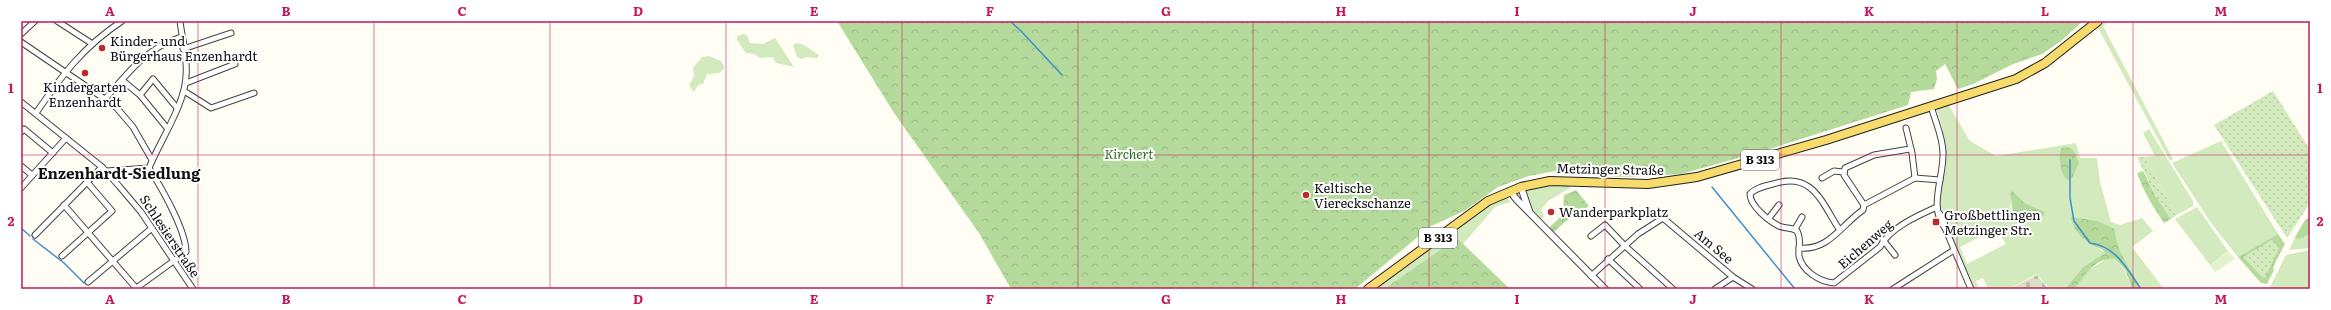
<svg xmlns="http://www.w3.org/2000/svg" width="2331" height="310" font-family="Literata,serif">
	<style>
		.grass { fill: #d2eabd; fill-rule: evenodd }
		.forest { fill: url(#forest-crowns) }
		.cemetery { fill: url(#cemetery-stones) }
		.park { fill: url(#park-dots) }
		.pitch { fill: #e4f1ce }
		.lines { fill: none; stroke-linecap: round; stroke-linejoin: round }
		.stream { stroke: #408ecd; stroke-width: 1.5 }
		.minor-casing { stroke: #434343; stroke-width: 7 }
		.tertiary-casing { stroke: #434343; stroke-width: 8 }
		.primary-casing { stroke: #212121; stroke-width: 10 }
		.minor { stroke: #fff; stroke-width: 5 }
		.tertiary { stroke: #fff; stroke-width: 6 }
		.primary { stroke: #f7db6c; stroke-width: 8 }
		.grid { fill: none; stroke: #c2185b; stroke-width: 1; stroke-opacity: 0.55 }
		.poi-dot { fill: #c12828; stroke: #fff; stroke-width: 1.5 }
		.labels { text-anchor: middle; stroke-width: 4; stroke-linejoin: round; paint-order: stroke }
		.shield { fill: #fff; stroke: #585858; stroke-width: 1 }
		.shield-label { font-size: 12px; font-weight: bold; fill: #101010 }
		.poi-label { font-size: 13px; fill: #101010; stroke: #fff; text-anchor: start }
		.park-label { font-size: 13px; font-style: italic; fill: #2c6920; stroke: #fff }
		.street-label { font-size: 13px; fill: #101010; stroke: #fff }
		.quarter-label { font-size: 15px; font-weight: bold; fill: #101010; stroke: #fff }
		.neatline { fill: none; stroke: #c2185b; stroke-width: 1.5 }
		.grid-label { font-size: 13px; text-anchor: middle; font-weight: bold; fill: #c2185b }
	</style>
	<defs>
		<pattern id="forest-crowns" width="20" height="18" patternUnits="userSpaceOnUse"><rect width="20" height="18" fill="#b5db9c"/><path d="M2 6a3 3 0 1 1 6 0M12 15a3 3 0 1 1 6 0" fill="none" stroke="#9bbb85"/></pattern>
		<pattern id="cemetery-stones" width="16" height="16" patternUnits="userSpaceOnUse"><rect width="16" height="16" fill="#d7e2c4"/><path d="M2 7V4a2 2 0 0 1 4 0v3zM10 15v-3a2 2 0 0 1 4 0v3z" fill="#b8c1a7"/></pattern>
		<pattern id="park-dots" width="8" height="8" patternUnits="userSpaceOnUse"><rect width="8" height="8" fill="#d2eabd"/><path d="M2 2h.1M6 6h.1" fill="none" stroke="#b3c8a1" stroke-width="1.8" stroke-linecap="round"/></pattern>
	</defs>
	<rect width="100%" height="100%" fill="#fffdf4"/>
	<g class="grass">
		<path d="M2103 21H2109L2103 26 2173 159 2170 161 2097 26Z"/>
		<path d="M744 34 747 36 750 43 763 44 775 38 794 67 776 63 773 57 760 58 754 54 746 53 737 40V36Z"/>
		<path d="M797 43 804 45 819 55 817 58 807 57 802 59 797 57 793 45Z"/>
		<path d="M709 56 721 61 725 68 719 73 707 74 703 84 698 85 694 92 689 85 694 76 693 68 702 57Z"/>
		<path d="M1948 104 1970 141 1996 156 2076 143 2080 158H2097L2100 182 2111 222 2120 225 2142 218 2153 231 2132 247 2164 289H2142C2131 271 2116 250 2115 229L2097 247 2105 253 2083 267 2065 289H2049L2037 274 2009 289H1988L1983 278 1976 281 1979 289H1973L1948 229 1950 219 1939 206 1943 130 1937 110ZM2012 192 2025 203 2045 212 2044 216 2033 213 2014 214 2010 207ZM1996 229 2006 244 1967 264 1960 247Z"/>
		<path d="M2149 129 2193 201V206L2177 215 2144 157 2155 156 2143 133Z"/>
		<path d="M2221 141 2278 234 2238 257 2211 223 2172 163Z"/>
		<path d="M1569 183 1570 188 1548 201 1541 210 1544 218 1540 219 1531 209 1525 192 1530 187Z"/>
		<path d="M1507 198 1511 202 1496 206 1463 244 1457 238 1384 289H1372L1492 203Z"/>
		<path d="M2197 207 2228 251 2210 265 2175 219Z"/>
		<path d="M2310 234V248L2289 250 2295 237 2298 240Z"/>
		<path d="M2310 250V289H2269L2286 255Z"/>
		<path d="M2108 258 2115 259 2124 269 2132 289H2072L2087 271Z"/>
	</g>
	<g class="forest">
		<path d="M837 21H2083L2061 41 2042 54 2011 65 1973 84 1958 89 1945 64 1936 71 1937 79 1934 89 1911 92 1908 105 1760 152 1681 174 1625 177 1577 174 1571 168 1529 176 1498 187 1464 211 1431 226 1355 289H1011L979 233 894 113Z"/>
		<path d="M2069 147 2073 150 2079 163 2072 178 2067 180C2060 172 2058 159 2061 148Z"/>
		<path d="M2143 171 2155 195 2171 219 2164 223C2153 207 2144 192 2137 173Z"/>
		<path d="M1576 190 1589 206 1577 215 1574 214 1554 232 1549 228 1563 214 1564 195Z"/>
		<path d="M2012 191 2025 203 2045 212 2044 216 2033 213 2021 219C2009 211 2013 205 2010 193Z"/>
		<path d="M2071 217 2097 221 2115 229C2116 250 2131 271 2142 289H2132L2125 269 2115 259C2096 257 2086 274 2076 287L2065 289 2083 267 2105 253C2102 247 2094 247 2089 243 2080 237 2072 227 2071 217Z"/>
		<path d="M2310 218V234L2298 240 2295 237 2305 220Z"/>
		<path d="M2278 234 2285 244 2273 267 2274 270 2267 284 2261 283 2238 257Z"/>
		<path d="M1457 238 1510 289H1384Z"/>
	</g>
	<path class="cemetery" d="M2037 275 2048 289H2010Z"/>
	<g class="park">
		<path d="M2273 91 2310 150V203L2287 238 2214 125Z"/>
		<path d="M2137 157H2144L2177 215 2171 219 2155 195Z"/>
		<path d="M2272 240 2279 248 2265 278 2261 276 2243 257Z"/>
	</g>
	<path class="pitch" d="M2228 251 2235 259 2215 272 2210 265Z"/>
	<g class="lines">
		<g class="stream">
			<path d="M1010 21 1021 31 1062 75"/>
			<path d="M2070 160V198L2074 221 2090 243C2116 246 2127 269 2141 289"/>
			<path d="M1712 187 1795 289"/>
			<path d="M21 228 30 236"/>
			<path d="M33 239 64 263 84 283"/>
		</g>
		<defs>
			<g id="minor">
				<path d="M57 21 91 43"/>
				<path d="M21 34 35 21"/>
				<path d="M21 42 115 106 133 127 152 160"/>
				<path d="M183 49 231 33"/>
				<path d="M122 80 140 95 153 79 177 108"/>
				<path d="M186 83 235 64"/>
				<path d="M184 91 211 108 254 93"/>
				<path d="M140 95 167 128"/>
				<path d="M105 99C130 71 145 49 181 37"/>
				<path d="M21 102 102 167 119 186 141 212 193 289"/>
				<path d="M1931 106C1935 121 1943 137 1943 153 1944 177 1928 208 1945 228"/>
				<path d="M36 113C62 75 83 47 122 21"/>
				<path d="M1906 128 1912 153 1915 178"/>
				<path d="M21 132 24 129 53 153"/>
				<path d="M21 166 32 175"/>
				<path d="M106 171 149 168C160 141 185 104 186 76 188 58 182 39 180 21"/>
				<path d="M1822 178 1834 171 1843 172"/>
				<path d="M21 188 66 138"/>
				<path d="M64 205 136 288"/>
				<path d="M1864 205 1844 175 1845 168 1874 155 1910 149"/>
				<path d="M1939 213 1944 219 1945 228 1971 289"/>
				<path d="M1769 218 1779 205"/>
				<path d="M1795 229 1802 217"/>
				<path d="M1839 229C1821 201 1812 171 1773 184 1765 186 1755 188 1750 194 1750 206 1769 221 1779 226 1785 229 1792 227 1797 231 1802 240 1798 247 1799 256 1802 271 1820 282 1834 283L1880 247C1889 228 1919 215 1937 207"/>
				<path d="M35 235 102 167"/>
				<path d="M1591 236 1605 225 1624 245 1673 289"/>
				<path d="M1883 240 1895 255"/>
				<path d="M1799 248C1829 251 1841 225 1863 210L1864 205 1915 178 1940 180"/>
				<path d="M62 256 112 211 87 182"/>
				<path d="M1608 259 1640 289"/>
				<path d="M1591 276 1638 234 1663 218 1733 277 1752 289"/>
				<path d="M88 282 152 228"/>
				<path d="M135 289 186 252C186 230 161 187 149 168"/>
				<path d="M1715 289 1733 277"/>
				<path d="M1893 289 1954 250"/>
			</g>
			<g id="tertiary">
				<path d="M1521 187 1529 211"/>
				<path d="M1510 191 1517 200 1605 289"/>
			</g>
			<path id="primary" d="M1368 289 1488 201 1521 187 1550 181 1648 184 1697 177 1826 140 2016 79 2045 63 2098 21"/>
		</defs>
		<use href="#minor" class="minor-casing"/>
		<use href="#tertiary" class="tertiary-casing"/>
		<use href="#primary" class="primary-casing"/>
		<use href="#minor" class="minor"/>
		<use href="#tertiary" class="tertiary"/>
		<use href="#primary" class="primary"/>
	</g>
	<path class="grid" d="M198 21V289M374 21V289M550 21V289M726 21V289M902 21V289M1078 21V289M1253 21V289M1429 21V289M1605 21V289M1781 21V289M1957 21V289M2133 21V289M21 155H2310"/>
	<g class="poi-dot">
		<circle cx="102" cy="48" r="4"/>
		<circle cx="85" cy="73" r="4"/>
		<circle cx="1306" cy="195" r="4"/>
		<circle cx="1551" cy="212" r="4"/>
		<rect x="1932" y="218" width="8" height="8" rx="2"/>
	</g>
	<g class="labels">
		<g class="shield">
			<rect x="1741" y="150" width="38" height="20" rx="3"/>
			<rect x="1419" y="228" width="38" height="20" rx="3"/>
		</g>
		<g class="shield-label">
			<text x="1760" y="164">B 313</text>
			<text x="1438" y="242">B 313</text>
		</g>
		<g class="poi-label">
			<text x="110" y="46">Kinder- und<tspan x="110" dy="15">Bürgerhaus Enzenhardt</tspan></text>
			<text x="85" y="92" text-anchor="middle">Kindergarten<tspan x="85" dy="15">Enzenhardt</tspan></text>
			<text x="1314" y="193">Keltische<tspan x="1314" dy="15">Viereckschanze</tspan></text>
			<text x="1559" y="217">Wanderparkplatz</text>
			<text x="1944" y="220">Großbettlingen<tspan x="1944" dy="15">Metzinger Str.</tspan></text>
		</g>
		<g class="park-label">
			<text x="1129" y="159">Kirchert</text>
		</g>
		<g class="street-label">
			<text transform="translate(1610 169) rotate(1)" y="5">Metzinger Straße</text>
			<text transform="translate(170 236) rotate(56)" y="5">Schlesierstraße</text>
			<text transform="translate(1865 244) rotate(-41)" y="5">Eichenweg</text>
			<text transform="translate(1714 246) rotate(40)" y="5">Am See</text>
		</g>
		<g class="quarter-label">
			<text x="119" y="179">Enzenhardt-Siedlung</text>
		</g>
	</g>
	<rect width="2331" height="310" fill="none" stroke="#ffffff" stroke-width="44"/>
	<rect x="22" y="22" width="2287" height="266" class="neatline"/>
	<g class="grid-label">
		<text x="110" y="16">A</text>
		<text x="286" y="16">B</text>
		<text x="462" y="16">C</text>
		<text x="638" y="16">D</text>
		<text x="814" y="16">E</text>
		<text x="990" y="16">F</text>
		<text x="1166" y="16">G</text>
		<text x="1341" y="16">H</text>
		<text x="1517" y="16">I</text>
		<text x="1693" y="16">J</text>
		<text x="1869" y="16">K</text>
		<text x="2045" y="16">L</text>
		<text x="2221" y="16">M</text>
		<text x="11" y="93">1</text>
		<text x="2320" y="93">1</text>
		<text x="11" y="226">2</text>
		<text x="2320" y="226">2</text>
		<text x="110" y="304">A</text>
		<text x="286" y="304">B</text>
		<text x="462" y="304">C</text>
		<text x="638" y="304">D</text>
		<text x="814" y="304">E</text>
		<text x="990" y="304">F</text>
		<text x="1166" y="304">G</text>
		<text x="1341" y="304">H</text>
		<text x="1517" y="304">I</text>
		<text x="1693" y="304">J</text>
		<text x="1869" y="304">K</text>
		<text x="2045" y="304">L</text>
		<text x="2221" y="304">M</text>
	</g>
</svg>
